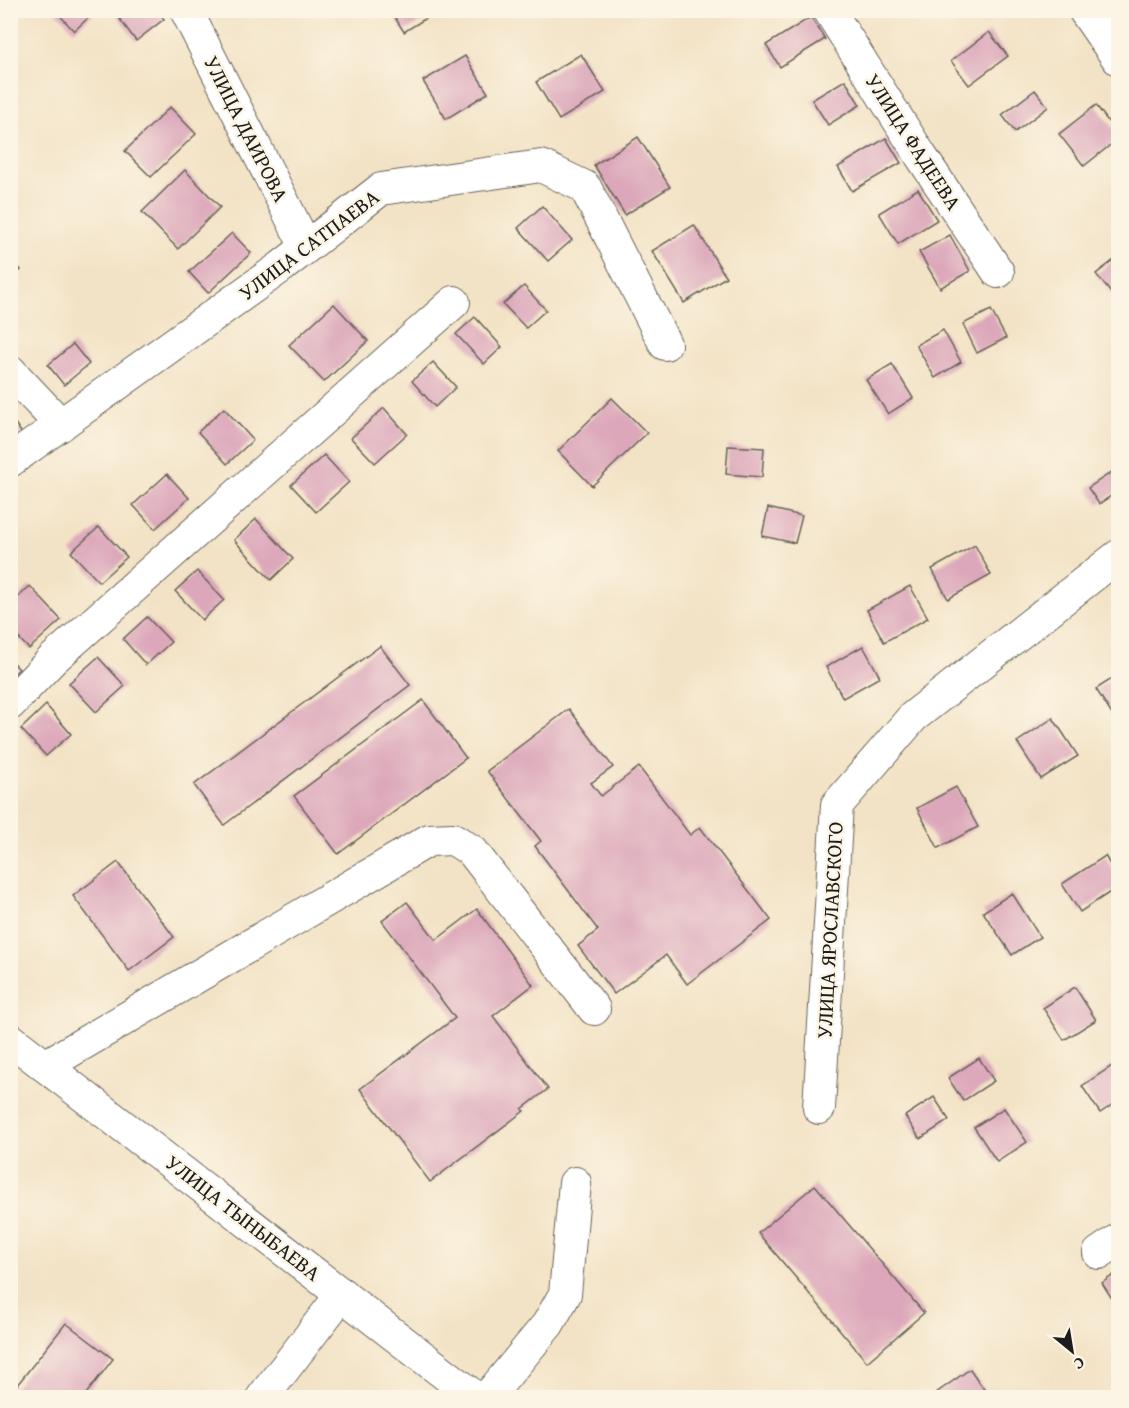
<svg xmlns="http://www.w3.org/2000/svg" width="1129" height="1408" font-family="'Gentium Book Plus',serif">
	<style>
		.building { fill: #dca7ba }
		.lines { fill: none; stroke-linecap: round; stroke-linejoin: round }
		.minor-casing { stroke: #676258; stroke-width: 34 }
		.minor { stroke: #fff; stroke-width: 32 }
		.labels { text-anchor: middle; stroke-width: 5; stroke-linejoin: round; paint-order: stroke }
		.street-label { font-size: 21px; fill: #1c1c1c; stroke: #fcf5e5 }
	</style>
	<rect width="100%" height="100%" fill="#fcf5e5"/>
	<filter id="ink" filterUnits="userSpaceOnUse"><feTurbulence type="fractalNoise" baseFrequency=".0167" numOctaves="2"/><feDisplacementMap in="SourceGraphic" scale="12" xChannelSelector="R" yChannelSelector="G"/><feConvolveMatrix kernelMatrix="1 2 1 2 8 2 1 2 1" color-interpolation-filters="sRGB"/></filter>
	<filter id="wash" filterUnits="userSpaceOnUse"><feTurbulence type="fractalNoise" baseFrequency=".008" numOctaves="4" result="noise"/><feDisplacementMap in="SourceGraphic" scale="24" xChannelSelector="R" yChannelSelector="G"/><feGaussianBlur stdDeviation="1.35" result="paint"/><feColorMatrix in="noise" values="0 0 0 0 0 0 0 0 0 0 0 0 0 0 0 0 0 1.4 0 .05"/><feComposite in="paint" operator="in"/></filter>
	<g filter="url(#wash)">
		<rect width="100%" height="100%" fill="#f3e3c6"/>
		<g id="blocks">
			<g class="building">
				<path d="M55 10H97L74 31Z"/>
				<path d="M113 10H157L164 19 136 41Z"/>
				<path d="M396 10H439L404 32 392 13Z"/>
				<path d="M811 17 825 39 780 67 766 45Z"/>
				<path d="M989 32 1008 56 969 85 951 61Z"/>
				<path d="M581 54 605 92 559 120 536 82Z"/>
				<path d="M465 56 488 93 446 119 423 81Z"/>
				<path d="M845 80 860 105 828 125 812 100Z"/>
				<path d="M1035 90 1048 107 1015 132 1002 115Z"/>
				<path d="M1096 105 1118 135V139L1084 166 1059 134Z"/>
				<path d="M170 107 196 134 151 177 125 151Z"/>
				<path d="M638 137 670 187 625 215 594 165Z"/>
				<path d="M886 138 901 163 852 191 838 167Z"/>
				<path d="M185 170 220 207 178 249 142 212Z"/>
				<path d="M918 189 937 220 898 244 879 213Z"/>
				<path d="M542 206 572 240 548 261 518 228Z"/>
				<path d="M694 225 726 277 684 303 652 251Z"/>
				<path d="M232 233 251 253 208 293 189 272Z"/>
				<path d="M950 235 970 271 940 288 919 252Z"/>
				<path d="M1118 257V296L1115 298 1096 274Z"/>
				<path d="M10 258 21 270 10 280Z"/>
				<path d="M524 286 546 310 526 328 503 304Z"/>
				<path d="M334 304 368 341 324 382 289 345Z"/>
				<path d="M991 310 1006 338 977 353 963 324Z"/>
				<path d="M475 317 502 347 484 364 456 334Z"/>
				<path d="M943 330 961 362 935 378 916 345Z"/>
				<path d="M73 344 89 364 64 385 48 365Z"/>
				<path d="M433 362 456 387 435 407 412 381Z"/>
				<path d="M892 364 913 398 888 414 866 380Z"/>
				<path d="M612 398 647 433 592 486 558 451Z"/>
				<path d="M224 408 253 440 227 464 198 432Z"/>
				<path d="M384 408 407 434 375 463 351 438Z"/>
				<path d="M10 416 23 435 10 444Z"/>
				<path d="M728 446 764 448 762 477 726 474Z"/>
				<path d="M324 455 349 482 316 512 291 485Z"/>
				<path d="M1118 468V491L1099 504 1088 488Z"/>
				<path d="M167 474 189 498 155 529 133 505Z"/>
				<path d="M768 508 802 516 795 543 762 536Z"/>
				<path d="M256 519 293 559 271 580 234 540Z"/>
				<path d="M99 527 127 557 99 582 71 552Z"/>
				<path d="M975 545 991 575 948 599 932 569Z"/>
				<path d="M197 571 224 600 202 620 175 591Z"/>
				<path d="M30 586 61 620 29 649 10 629V605Z"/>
				<path d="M910 586 928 618 884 642 867 610Z"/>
				<path d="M147 617 171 642 146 665 123 639Z"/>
				<path d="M380 646 410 685 224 825 194 785Z"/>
				<path d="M863 646 880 677 843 698 826 667Z"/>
				<path d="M98 657 125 686 96 712 69 683Z"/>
				<path d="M10 660 19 669 10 677Z"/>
				<path d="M1118 675V720L1116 721 1096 689Z"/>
				<path d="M423 700 466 758 338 854 294 796Z"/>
				<path d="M46 705 71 734 46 756 21 729Z"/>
				<path d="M569 709 613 767 591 783 601 796 639 767 690 835 700 827 771 920 687 984 666 955 614 994 578 946 598 930 535 846 541 841 487 771Z"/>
				<path d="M1053 718 1078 756 1041 779 1017 742Z"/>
				<path d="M956 787 978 827 938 848 917 808Z"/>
				<path d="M1105 856 1118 878V887L1080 912 1062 884Z"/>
				<path d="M118 862 174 937 129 971 73 896Z"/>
				<path d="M1012 893 1040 937 1012 955 983 912Z"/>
				<path d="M407 902 436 940 477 909 533 985 493 1016 548 1089 522 1109 524 1111 430 1182 360 1089 455 1018 382 921Z"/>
				<path d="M1075 987 1096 1020 1064 1040 1043 1008Z"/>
				<path d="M979 1058 994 1081 963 1101 948 1078Z"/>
				<path d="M1118 1062V1101L1100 1113 1082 1086Z"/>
				<path d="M934 1097 949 1120 920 1139 905 1116Z"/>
				<path d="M1004 1108 1027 1142 997 1162 974 1127Z"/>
				<path d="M815 1185 924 1313 867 1362 758 1233Z"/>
				<path d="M1118 1272V1308L1102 1283Z"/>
				<path d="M66 1323 113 1359 83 1398H10V1394Z"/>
				<path d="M970 1369 990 1398H929Z"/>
			</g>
		</g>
	</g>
	<g filter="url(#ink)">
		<use href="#blocks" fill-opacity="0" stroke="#676258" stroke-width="1.5"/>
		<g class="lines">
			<defs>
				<g id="minor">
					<path d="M186 10 306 247"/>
					<path d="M829 10 921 156 998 272"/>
					<path d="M1084 10 1118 59"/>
					<path d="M10 371 61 425"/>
					<path d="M10 461 281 267 381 189 541 166 585 187 665 344"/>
					<path d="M10 704 53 659 454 302"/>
					<path d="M10 1039 476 1398"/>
					<path d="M45 1066 429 840 453 839 472 851 594 1009"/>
					<path d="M819 1108 837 805 913 717 1118 556"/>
					<path d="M1099 1253 1118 1240"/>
					<path d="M262 1398 342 1294"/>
					<path d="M487 1398 548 1324 565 1294 575 1183"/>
				</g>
			</defs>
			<use href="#minor" class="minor-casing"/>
			<use href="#minor" class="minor"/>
		</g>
	</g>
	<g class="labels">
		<g class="street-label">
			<text transform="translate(246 129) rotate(63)" y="7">УЛИЦА ДАИРОВА</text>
			<text transform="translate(913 142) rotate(57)" y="7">УЛИЦА ФАДЕЕВА</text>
			<text transform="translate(309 245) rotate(-37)" y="7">УЛИЦА САТПАЕВА</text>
			<text transform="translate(830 930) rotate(-87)" y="7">УЛИЦА ЯРОСЛАВСКОГО</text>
			<text transform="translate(243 1218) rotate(38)" y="7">УЛИЦА ТЫНЫБАЕВА</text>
		</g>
	</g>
	<rect width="1129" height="1408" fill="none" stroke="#fcf5e5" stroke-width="36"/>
	<g transform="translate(1072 1351) rotate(150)" stroke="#fcf5e5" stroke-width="4.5" paint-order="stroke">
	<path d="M0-4.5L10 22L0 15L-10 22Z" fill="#1c1c1c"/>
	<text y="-9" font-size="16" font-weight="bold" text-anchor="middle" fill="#1c1c1c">С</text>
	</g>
</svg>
